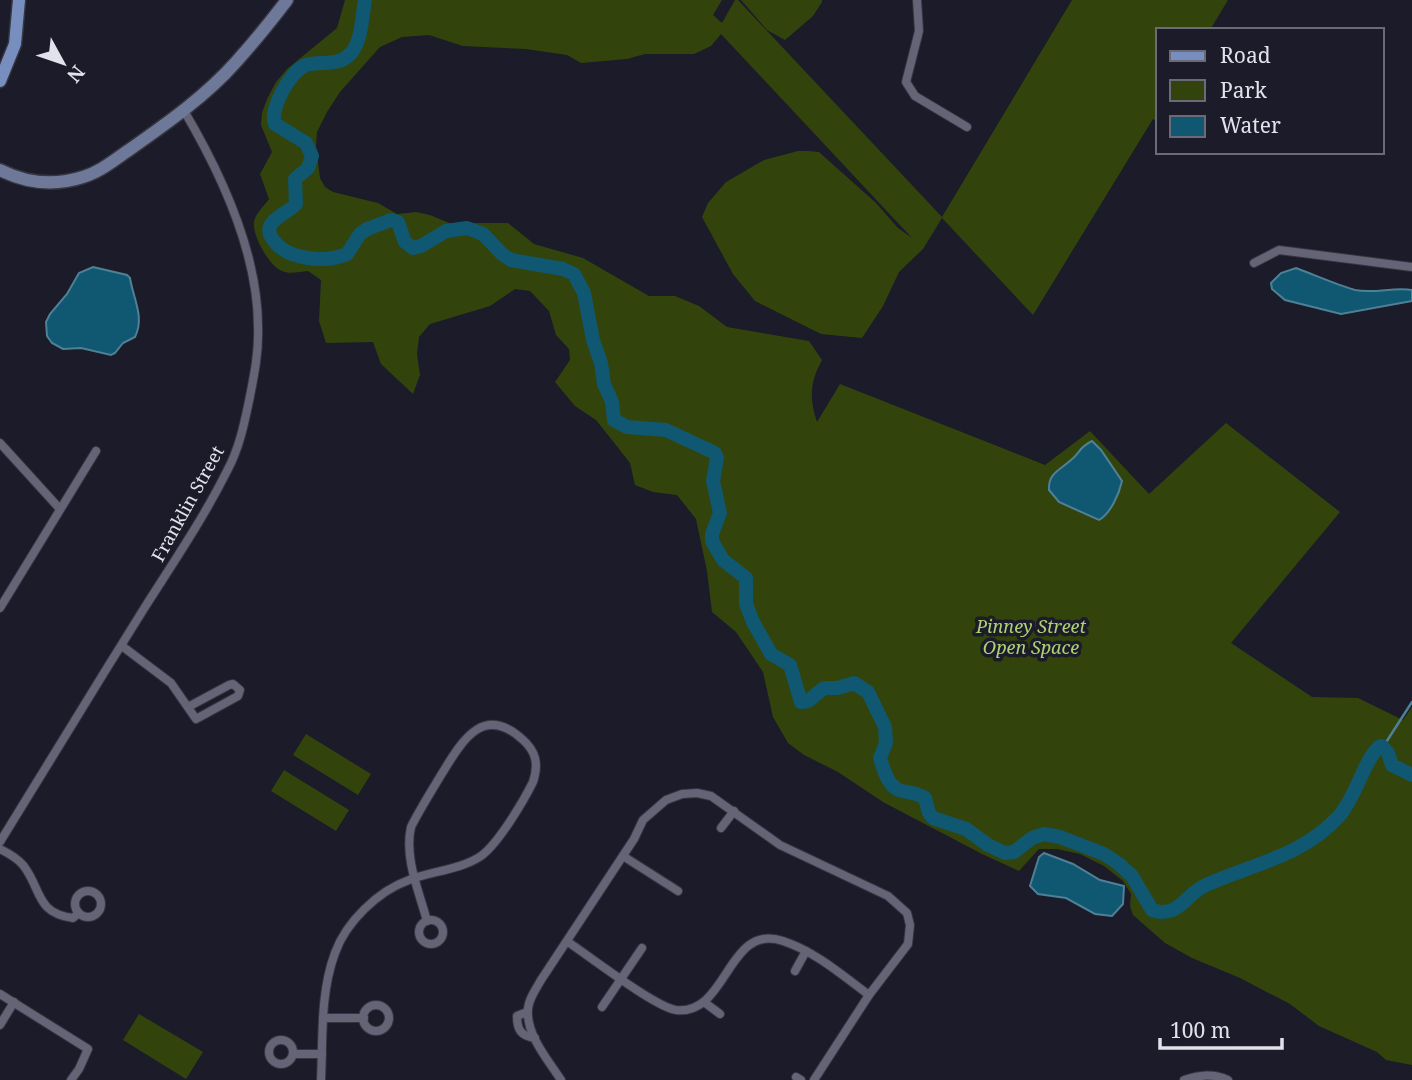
<svg xmlns="http://www.w3.org/2000/svg" width="1412" height="1080" font-family="'Noto Serif',serif">
	<style>
		.green { fill: #32440c }
		.water { fill: #105771; stroke: #4f8196; stroke-width: 2 }
		.lines { fill: none; stroke-linecap: round; stroke-linejoin: round }
		.stream { stroke: #4f8196; stroke-width: 2.5 }
		.river { stroke: #105771; stroke-width: 14 }
		.street-casing { stroke: #363641; stroke-width: 10 }
		.secondary-casing { stroke: #363641; stroke-width: 15 }
		.primary-casing { stroke: #363641; stroke-width: 15 }
		.street { stroke: #646476; stroke-width: 8 }
		.secondary { stroke: #6e799a; stroke-width: 12 }
		.primary { stroke: #788ebf; stroke-width: 12 }
		.labels { text-anchor: middle; stroke-width: 7; stroke-linejoin: round; paint-order: stroke }
		.street-label { font-size: 18px; fill: #e2e2ec; stroke: #1b1b29 }
		.park-label { font-size: 18px; font-style: italic; fill: #aed174; stroke: #1b1b29 }
	</style>
	<rect width="100%" height="100%" fill="#1b1b29"/>
	<g class="green">
		<path d="M345 0H722L713 15 722 23 735 0H738L942 217 1072 0H1228L1210 30H1158V118L1156 121 1153 119 1033 315 942 218 923 249 899 272 883 306 862 338 821 334 755 301 733 274 702 217 708 203 726 182 764 160 798 151H808L819 152 876 203 898 228 912 238 721 34 711 46 694 54H645L627 59 581 63 567 55 526 49 463 46 429 35 402 37 380 47 340 92 327 112 317 132 316 146 320 178 325 187 333 192 378 203 397 214 416 212 430 215 449 223H508L534 244 583 258 649 296H675L699 306 727 327 809 341 822 360C810 382 809 398 817 422L840 384 1045 465 1090 431 1149 494 1226 423 1340 512 1231 643 1312 697 1358 698 1403 720 1412 707V1065L1386 1060 1377 1052 1319 1026 1290 1004 1240 978 1192 958 1165 943 1133 915 1130 906 1131 894 1123 881 1104 866 1080 854 1057 849H1039L1019 871 982 854 883 802 838 772 804 755 788 743 773 717 763 672 736 632 712 612 707 571 696 519 677 495 653 492 635 485 630 463 612 440 596 420 575 406 555 382 570 360 569 349 556 335 549 311 530 291 515 289 490 306 430 324 419 337 417 354 420 375 413 394 381 364 373 342 326 343 319 321 321 280 308 271C298 272 289 275 280 270 269 265 252 235 254 222 255 214 264 206 269 199L260 174 272 152 261 125 262 113 267 99 276 82 287 69 337 28Z"/>
		<path d="M741 0H822V2L813 16 785 40 767 30Z"/>
		<path d="M306 734 371 774 358 795 293 755Z"/>
		<path d="M284 770 349 810 336 831 271 791Z"/>
		<path d="M139 1014 203 1052 186 1079 123 1040Z"/>
	</g>
	<g class="water">
		<path d="M93 267 127 275 130 278C133 298 145 317 135 337L123 343 115 353 111 355 81 348 63 349 52 343 47 336 46 322 50 314 67 294 79 273Z"/>
		<path d="M1296 268C1315 275 1335 284 1355 290 1374 294 1393 287 1412 290V301L1341 314 1285 300 1272 289 1271 283 1281 273Z"/>
		<path d="M1092 441 1101 450 1122 481C1119 494 1111 513 1099 520L1059 502 1049 490C1048 473 1060 470 1071 460 1081 452 1078 448 1092 441Z"/>
		<path d="M1044 853 1073 864 1100 880 1124 886 1123 904 1112 916 1095 914 1066 898 1038 894 1030 886 1039 857Z"/>
	</g>
	<g class="lines">
		<path class="stream" d="M1383 747 1412 702"/>
		<path class="river" d="M365 0C362 16 362 45 348 56 337 66 319 61 306 65 291 70 269 109 275 124L306 143 312 156 308 168 295 179 296 204C289 212 275 216 270 226 268 231 270 236 274 241 288 260 326 263 347 254L360 234 367 229 391 220 398 222 405 242 413 248 421 246 446 231 467 228 483 234 502 254 511 260 563 269 574 274 584 293 593 340 601 363 604 384 612 402 614 420 627 427 666 430 715 453 717 458 713 481 720 513 712 534V541L723 560 746 578V604L753 622 771 654 790 665 801 702 808 701 824 688H838L854 683 868 692 885 727 886 743 880 758C884 770 888 788 902 791 911 793 917 793 925 798L929 813 933 818 966 829 988 845 1005 853 1014 852 1032 838 1044 834 1060 837 1104 854 1119 864 1132 876 1152 910C1179 919 1185 894 1206 885 1253 864 1303 856 1339 816 1356 797 1364 760 1379 747L1382 746 1388 753 1392 765 1412 775"/>
		<defs>
			<g id="street">
				<path d="M917 0 919 31 906 82 915 96 967 127"/>
				<path d="M1254 263 1279 250 1412 267"/>
				<path d="M0 443 60 509"/>
				<path d="M0 608 96 451"/>
				<path d="M122 646 171 683 196 719 238 696 240 690 233 684 229 685 188 707"/>
				<path d="M721 828 734 811"/>
				<path d="M0 842C48 764 96 685 145 607 173 563 203 519 227 471 239 449 244 425 249 401 254 376 259 352 258 327 258 252 221 173 183 109"/>
				<path d="M0 849C8 853 17 858 23 865 42 889 35 913 73 918L79 913"/>
				<path d="M623 856 678 891"/>
				<circle cx="88" cy="904" r="13"/>
				<circle cx="431" cy="932" r="12"/>
				<path d="M568 942C589 956 655 1007 676 1010 728 1016 727 922 783 941 816 952 842 975 869 995"/>
				<path d="M795 971 806 951"/>
				<path d="M0 994 88 1049 79 1069 71 1080"/>
				<path d="M704 1002 720 1014"/>
				<circle cx="376" cy="1018" r="13"/>
				<path d="M602 1007 642 948"/>
				<path d="M527 1012 517 1016C517 1030 521 1036 535 1038"/>
				<path d="M323 1018H364"/>
				<path d="M0 1025 14 1002"/>
				<circle cx="281" cy="1052" r="12"/>
				<path d="M293 1054H322"/>
				<path d="M796 1077 801 1080"/>
				<path d="M321 1080C323 1038 320 993 335 953 346 922 378 891 409 880 432 871 460 870 481 856 498 844 523 802 533 782 539 764 536 751 522 739 482 703 461 743 441 775 431 792 420 809 411 827 404 858 419 891 427 921"/>
				<path d="M561 1080C549 1061 526 1035 528 1010 528 1000 536 989 541 980L634 839 643 820 666 800 682 794 697 793 711 796 780 845 888 896 907 913 910 925 908 944 869 995 814 1080"/>
				<path d="M1184 1080C1200 1075 1213 1073 1228 1080"/>
			</g>
			<path id="secondary" d="M0 170C26 183 55 186 83 177 100 172 114 160 129 150 166 124 206 96 236 62 254 42 271 21 287 0"/>
			<path id="primary" d="M0 81 15 44 19 0"/>
		</defs>
		<use href="#street" class="street-casing"/>
		<use href="#secondary" class="secondary-casing"/>
		<use href="#primary" class="primary-casing"/>
		<use href="#street" class="street"/>
		<use href="#secondary" class="secondary"/>
		<use href="#primary" class="primary"/>
	</g>
	<g class="labels">
		<g class="street-label">
			<text transform="translate(188 504) rotate(-61)" y="6">Franklin Street</text>
		</g>
		<g class="park-label">
			<text x="1031" y="633">Pinney Street<tspan x="1031" dy="21">Open Space</tspan></text>
		</g>
	</g>
	<rect x="1156" y="28" width="228" height="126" fill="#1b1b29" stroke="#6b6b77" stroke-width="2"/>
	<rect x="1170" y="51" width="35" height="10" fill="#788ebf" stroke="#6b6b77" stroke-width="2"/>
	<text x="1220" y="63" font-size="21" fill="#e2e2ec">Road</text>
	<rect x="1170" y="80" width="35" height="21" fill="#32440c" stroke="#6b6b77" stroke-width="2"/>
	<text x="1220" y="98" font-size="21" fill="#e2e2ec">Park</text>
	<rect x="1170" y="116" width="35" height="21" fill="#105771" stroke="#6b6b77" stroke-width="2"/>
	<text x="1220" y="133" font-size="21" fill="#e2e2ec">Water</text>
	<g transform="translate(63 63) rotate(130)" stroke="#1b1b29" stroke-width="5" paint-order="stroke">
	<path d="M0-5L12 26L0 18L-12 26Z" fill="#e2e2ec"/>
	<text y="-10" font-size="19" font-weight="bold" text-anchor="middle" fill="#e2e2ec">N</text>
	</g>
	<path d="M1160 1038v10h122v-10" fill="none" stroke="#e2e2ec" stroke-width="3.5"/>
	<text x="1170" y="1038" font-size="21" fill="#e2e2ec" stroke="#1b1b29" stroke-width="5" paint-order="stroke">100 m</text>
</svg>
